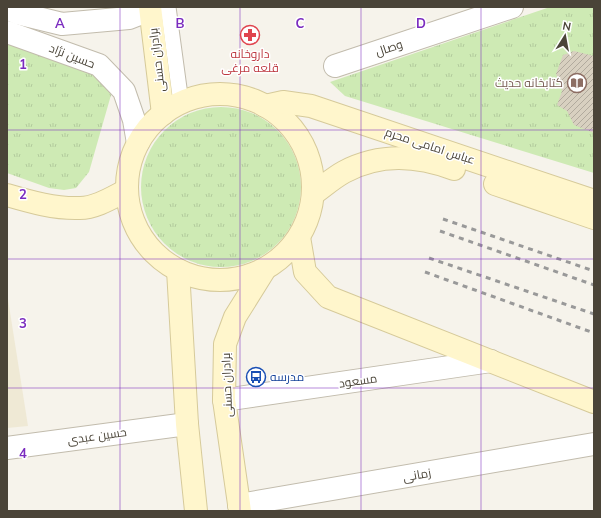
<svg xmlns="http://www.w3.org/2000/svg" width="601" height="518" font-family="Mulish,Cairo,sans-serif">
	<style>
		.education { fill: #efe9d5 }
		.grass { fill: url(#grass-tufts) }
		.building { fill: url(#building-hatch) }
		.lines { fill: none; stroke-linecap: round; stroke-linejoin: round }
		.lane-casing { stroke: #c2bcad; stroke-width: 17 }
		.street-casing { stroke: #c2bcad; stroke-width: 24 }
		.secondary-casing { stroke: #d6ca9a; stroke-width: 24 }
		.lane { stroke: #fff; stroke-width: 15 }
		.street { stroke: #fff; stroke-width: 22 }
		.secondary { stroke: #fff6cc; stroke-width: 22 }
		.rail { stroke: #999; stroke-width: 3; stroke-dasharray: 5 5; stroke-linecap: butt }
		.grid { fill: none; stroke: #7b2cbf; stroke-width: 1; stroke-opacity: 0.55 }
		.labels { text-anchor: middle; stroke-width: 3; stroke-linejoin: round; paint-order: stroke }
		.street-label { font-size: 12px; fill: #4a4438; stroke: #fff }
		.health-label { font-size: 12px; fill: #be3a42; stroke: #fff }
		.education-label { font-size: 12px; fill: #785e54; stroke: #fff; text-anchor: end }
		.transit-label { font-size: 12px; fill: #164399; stroke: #fff; text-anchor: start }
		.grid-label { font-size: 13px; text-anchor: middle; font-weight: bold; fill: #7b2cbf; stroke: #fff; stroke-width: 3; stroke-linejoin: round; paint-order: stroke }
	</style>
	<defs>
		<pattern id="grass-tufts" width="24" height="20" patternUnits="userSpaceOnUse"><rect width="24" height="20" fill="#ceeab4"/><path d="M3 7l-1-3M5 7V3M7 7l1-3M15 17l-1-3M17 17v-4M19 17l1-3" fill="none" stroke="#b2ca9c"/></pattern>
		<pattern id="building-hatch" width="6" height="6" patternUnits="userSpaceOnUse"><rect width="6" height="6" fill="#d8d0c0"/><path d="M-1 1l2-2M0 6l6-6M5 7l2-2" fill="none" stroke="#b1aa9d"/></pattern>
	</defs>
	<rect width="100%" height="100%" fill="#f6f3eb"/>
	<path class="education" d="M7 293 28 426 7 428Z"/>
	<g class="grass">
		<path d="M550 7H594V173L345 96 330 82Z"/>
		<path d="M7 42 93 71 108 87 111 95 89 172 76 188 64 190 49 188 7 173Z"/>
		<circle cx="221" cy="187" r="80"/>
	</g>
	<path class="building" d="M574 51 594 56V133L574 125 567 111 557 105 562 91 556 74 563 55Z"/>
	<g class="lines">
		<defs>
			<path id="lane" d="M168 7 181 103"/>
			<g id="street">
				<path d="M7 8 17 13 62 24 129 18 157 7"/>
				<path d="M7 32 99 65 124 91 134 120 138 143"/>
				<path d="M335 66 512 7"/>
				<path d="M224 400 491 361"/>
				<path d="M7 448 187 424"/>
				<path d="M239 505 594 444"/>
			</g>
			<g id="secondary">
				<path d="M150 7 163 114"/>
				<circle cx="220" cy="187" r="93"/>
				<path d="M265 106 283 102 311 106 594 201"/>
				<path d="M495 184 594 218"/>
				<path d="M313 194C323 187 333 178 344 172 380 153 416 155 454 169"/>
				<path d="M7 195C31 202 55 209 80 208 96 208 113 197 127 190"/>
				<path d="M299 237 305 272 328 297 594 402"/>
				<path d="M178 270 187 424 196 511"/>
				<path d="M240 511 224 400 225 344 235 317 265 269"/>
			</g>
		</defs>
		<use href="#lane" class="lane-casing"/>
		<use href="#street" class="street-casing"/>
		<use href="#secondary" class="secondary-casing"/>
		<use href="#lane" class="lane"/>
		<use href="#street" class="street"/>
		<use href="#secondary" class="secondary"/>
		<g class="rail">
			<path d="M443 219 594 271"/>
			<path d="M440 231 594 285"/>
			<path d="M429 258 594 314"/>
			<path d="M425 272 594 333"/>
		</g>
	</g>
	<path class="grid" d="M120 7V511M240 7V511M361 7V511M481 7V511M7 130H594M7 259H594M7 388H594"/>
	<defs>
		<symbol id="pharmacy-ring" viewBox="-11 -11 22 22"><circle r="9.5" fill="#fff" stroke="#e0444e" stroke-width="1.5"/><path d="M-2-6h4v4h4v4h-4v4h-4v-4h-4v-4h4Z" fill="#e0444e"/></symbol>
		<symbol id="library-ring" viewBox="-11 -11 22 22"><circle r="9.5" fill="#fff" stroke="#8d6e63" stroke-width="1.5"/><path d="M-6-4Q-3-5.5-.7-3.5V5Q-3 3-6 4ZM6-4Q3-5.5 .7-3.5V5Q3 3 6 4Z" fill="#8d6e63"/></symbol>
		<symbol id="bus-ring" viewBox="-11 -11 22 22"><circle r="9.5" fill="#fff" stroke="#1a4fb4" stroke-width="1.5"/><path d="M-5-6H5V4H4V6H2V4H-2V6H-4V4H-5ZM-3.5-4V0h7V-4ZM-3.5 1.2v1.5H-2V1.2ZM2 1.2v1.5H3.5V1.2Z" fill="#1a4fb4"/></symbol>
	</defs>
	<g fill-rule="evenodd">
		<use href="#pharmacy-ring" x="239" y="24" width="22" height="22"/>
		<use href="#library-ring" x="566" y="72" width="22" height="22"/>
		<use href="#bus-ring" x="245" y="366" width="22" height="22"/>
	</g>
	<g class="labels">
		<g class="street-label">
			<text transform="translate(389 48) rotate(-18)" y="4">وصال</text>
			<text transform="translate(72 56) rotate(21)" y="4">حسین نژاد</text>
			<text transform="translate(157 60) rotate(-97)" y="4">برادران حسنی</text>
			<text transform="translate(430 146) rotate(18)" y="4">عباس امامی محرم</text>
			<text transform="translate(358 381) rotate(-8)" y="4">مسعود</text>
			<text transform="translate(227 385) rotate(-92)" y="4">برادران حسنی</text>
			<text transform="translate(97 436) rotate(-8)" y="4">حسین عبدی</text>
			<text transform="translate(417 475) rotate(-10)" y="4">زمانی</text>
		</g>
		<g class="health-label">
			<text x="250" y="58">داروخانه<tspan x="250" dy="14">قلعه مرغی</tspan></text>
		</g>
		<g class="education-label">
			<text x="563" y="87">کتابخانه حدیث</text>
		</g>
		<g class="transit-label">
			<text x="270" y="381">مدرسه</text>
		</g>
	</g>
	<g class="grid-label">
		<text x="60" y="28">A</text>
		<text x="180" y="28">B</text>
		<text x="300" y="28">C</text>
		<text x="421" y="28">D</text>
		<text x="23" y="69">1</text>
		<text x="23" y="199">2</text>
		<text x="23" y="328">3</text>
		<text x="23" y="458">4</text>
	</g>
	<rect width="601" height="518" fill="none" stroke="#4a4438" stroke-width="16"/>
	<g transform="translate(565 36) rotate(11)" stroke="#ffffff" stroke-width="3" paint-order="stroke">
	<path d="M0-3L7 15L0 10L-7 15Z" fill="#4a4438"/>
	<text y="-6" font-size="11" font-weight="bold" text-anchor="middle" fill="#4a4438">N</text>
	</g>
</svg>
